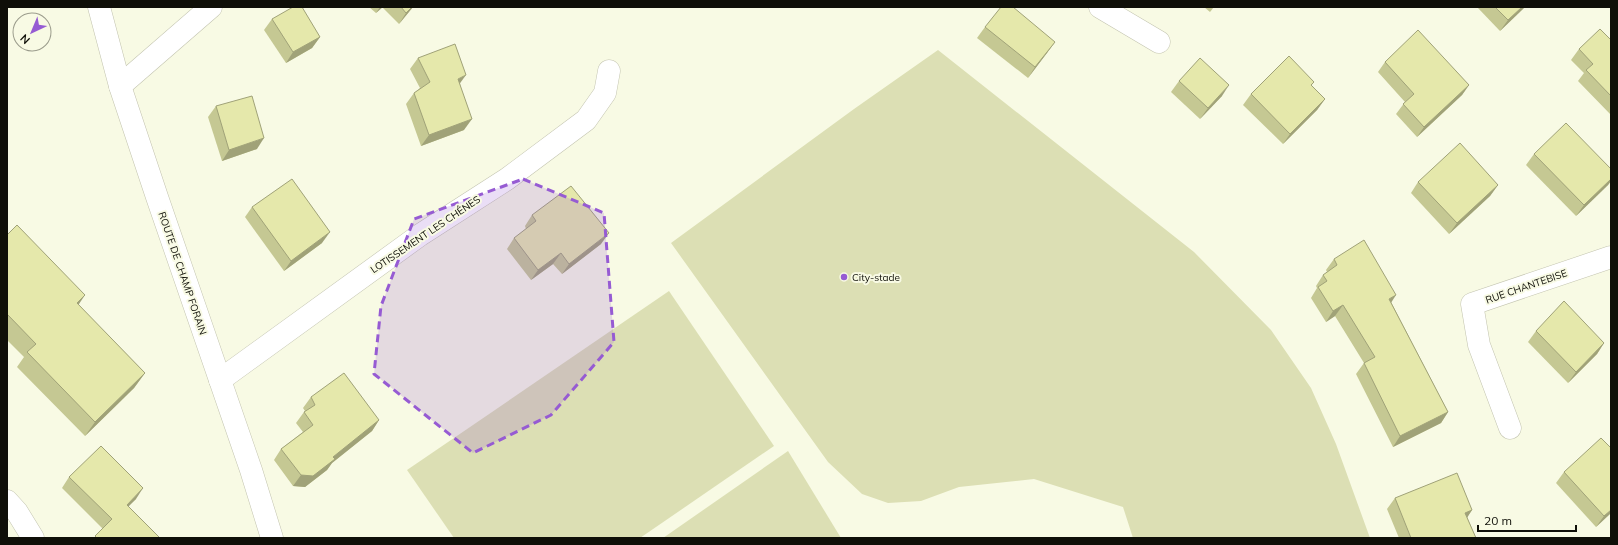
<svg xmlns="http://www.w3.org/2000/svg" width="1618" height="545" font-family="Mulish,sans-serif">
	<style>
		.green { fill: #dcdfb4 }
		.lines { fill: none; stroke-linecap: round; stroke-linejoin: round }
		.minor-casing { stroke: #c3c4b0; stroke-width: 23 }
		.minor { stroke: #fff; stroke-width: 22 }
		.wall { fill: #c5c893 }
		.shaded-wall { fill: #a0a278 }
		.building { fill: #e5e8ab; stroke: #a0a278 }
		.marked { fill: #965bd3; fill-opacity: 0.2; stroke: #965bd3; stroke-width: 3; stroke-dasharray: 8 5; stroke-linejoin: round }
		.poi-dot { fill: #965bd3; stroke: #f8fae4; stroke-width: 1.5 }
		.labels { text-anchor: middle; stroke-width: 4; stroke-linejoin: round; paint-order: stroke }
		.street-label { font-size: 10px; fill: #0f0f08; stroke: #f8fae4 }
		.poi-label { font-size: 10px; fill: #0f0f08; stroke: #f8fae4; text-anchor: start }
	</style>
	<rect width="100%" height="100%" fill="#f8fae4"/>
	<g class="green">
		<path d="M938 50 1194 252 1271 330 1311 388 1336 444 1370 538H1133L1123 507 1034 479 959 487 921 501 888 503 862 494 828 462 671 243 854 109Z"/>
		<path d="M669 291 774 446 640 538H454L407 470Z"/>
		<path d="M788 451 841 538H663Z"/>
	</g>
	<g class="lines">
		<defs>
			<g id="minor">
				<path d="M99 7 120 86 157 197 251 470 272 538"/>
				<path d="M1100 7 1159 42"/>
				<path d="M120 86 211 7"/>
				<path d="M220 380 420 235 507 179 586 120 605 93 609 71"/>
				<path d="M1510 428 1479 345 1472 304 1611 257"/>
				<path d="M7 501 17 512 33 538"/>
			</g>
		</defs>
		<use href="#minor" class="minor-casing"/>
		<use href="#minor" class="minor"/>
	</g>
	<g class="wall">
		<path d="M369 7H413L399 24 382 7 376 13Z"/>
		<path d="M1204 7H1214L1210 12Z"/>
		<path d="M1477 7H1525L1500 31Z"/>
		<path d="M272 19 320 37 312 48 286 63 264 30Z"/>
		<path d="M985 27 1055 42 1028 78 977 38Z"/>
		<path d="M1611 40V115L1578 81 1584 73 1571 60 1579 49Z"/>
		<path d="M418 58 460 83 464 130 421 146 406 104 414 93 420 88 410 69Z"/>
		<path d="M1385 62 1469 85 1462 95 1417 137 1396 114 1405 102 1378 72Z"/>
		<path d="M1179 81 1222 96 1200 119 1171 92Z"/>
		<path d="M1314 82 1311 86 1325 99 1317 110 1283 144 1243 105 1251 94Z"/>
		<path d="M216 106 257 149 222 161 208 117Z"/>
		<path d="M1534 154 1611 169V181L1608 185 1576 216 1526 165Z"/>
		<path d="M1418 182 1498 185 1490 196 1449 234 1411 193Z"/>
		<path d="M252 207 322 243 284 271 245 217Z"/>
		<path d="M532 215 601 244 562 274 553 264 531 280 507 249 514 238 526 229 525 226Z"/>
		<path d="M7 235 78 305 145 373 134 388 85 436 17 367 24 357 7 340Z"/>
		<path d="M1334 259 1391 302 1448 412 1441 423 1393 447 1356 374 1364 363 1335 316 1326 322 1311 298 1317 288 1316 286 1323 275 1327 272 1326 270Z"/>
		<path d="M1536 331 1604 343 1597 354 1568 383 1528 342Z"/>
		<path d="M311 397 379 420 372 431 332 463 327 470 305 487 293 486 274 460 281 449 303 432 296 423 304 412 305 411 303 408Z"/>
		<path d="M1564 472 1611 513 1596 527 1556 483Z"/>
		<path d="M69 477 136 499 128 506 160 538H94L103 529 62 488Z"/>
		<path d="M1395 498 1472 510 1467 517 1476 538H1399L1387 509Z"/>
	</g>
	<g class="shaded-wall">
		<path d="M380 7H383L376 13Z"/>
		<path d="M412 7H413L399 24 406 13Z"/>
		<path d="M1522 7H1525L1500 31 1508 20Z"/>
		<path d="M320 37 312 48 286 63 293 52Z"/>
		<path d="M1055 42 1047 53 1028 78 1035 67Z"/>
		<path d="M466 75 458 86V79Z"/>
		<path d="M1229 85 1222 96 1200 119 1208 108Z"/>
		<path d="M1469 85 1462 95 1417 137 1424 127Z"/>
		<path d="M1325 99 1317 110 1283 144 1290 134Z"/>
		<path d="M472 119 464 130 421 146 429 135Z"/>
		<path d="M264 138 257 149 222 161 229 150Z"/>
		<path d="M1611 179V181L1608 185 1576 216 1584 205Z"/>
		<path d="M1498 185 1490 196 1449 234 1457 223Z"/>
		<path d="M330 232 322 243 284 271 291 261Z"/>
		<path d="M609 233 601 244 562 274 569 264Z"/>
		<path d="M561 253 553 264 531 280 538 270Z"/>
		<path d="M85 295 75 310 77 303Z"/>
		<path d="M1396 295 1389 306V299Z"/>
		<path d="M1343 305 1335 316 1326 322 1333 311Z"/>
		<path d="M1604 343 1597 354 1568 383 1576 372Z"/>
		<path d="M145 373 134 388 85 436 95 422Z"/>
		<path d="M1448 412 1441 423 1393 447 1400 436Z"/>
		<path d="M379 420 372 431 332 463 327 470 305 487 293 486 301 475 333 457Z"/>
		<path d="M143 488 136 499 119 516 127 505Z"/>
		<path d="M1472 510 1465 521V513Z"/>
		<path d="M1611 510V513L1596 527 1604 516Z"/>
	</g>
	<g class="building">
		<path d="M293 7H302L320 37 293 52 272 19Z"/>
		<path d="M401 7H412L406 13Z"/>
		<path d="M1001 7H1013L1055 42 1035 67 985 27Z"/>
		<path d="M1495 7H1522L1508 20Z"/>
		<path d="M1600 29 1611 40V96L1586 70 1593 64 1579 49Z"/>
		<path d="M1418 30 1469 85 1424 127 1403 104 1414 94 1385 62Z"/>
		<path d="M455 44 466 75 458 79 472 119 429 135 414 93 430 82 418 58Z"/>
		<path d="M1289 56 1314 82 1311 85 1325 99 1290 134 1251 94Z"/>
		<path d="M1200 58 1229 85 1208 108 1179 81Z"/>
		<path d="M252 96 264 138 229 150 216 106Z"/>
		<path d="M1566 123 1611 169V179L1584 205 1534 154Z"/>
		<path d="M1460 143 1498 185 1457 223 1418 182Z"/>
		<path d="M292 179 330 232 291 261 252 207Z"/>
		<path d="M571 186 609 233 569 264 561 253 538 270 514 238 536 221 532 215Z"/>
		<path d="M17 225 85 295 77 303 145 373 95 422 27 352 36 344 7 314V235Z"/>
		<path d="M1364 240 1396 295 1389 299 1448 412 1400 436 1364 363 1375 357 1343 305 1333 311 1318 287 1327 281 1323 275 1337 265 1334 259Z"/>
		<path d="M1564 301 1604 343 1576 372 1536 331Z"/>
		<path d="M344 373 379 420 333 457 335 459 313 476 301 475 281 449 313 425 304 412 315 405 311 397Z"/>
		<path d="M1601 438 1611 448V510L1604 516 1564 472Z"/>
		<path d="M101 446 143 488 127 505 160 538H97L95 536 112 519 69 477Z"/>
		<path d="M1457 473 1472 510 1465 513 1476 538H1411L1395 498Z"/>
	</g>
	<path class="marked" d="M523 179 604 213 614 342 551 415 473 453 374 374 381 306 414 219Z"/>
	<circle class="poi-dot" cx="844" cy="277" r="4"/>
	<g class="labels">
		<g class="street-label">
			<text transform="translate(425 234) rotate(-34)" y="4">LOTISSEMENT LES CHÊNES</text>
			<text transform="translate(183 273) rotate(71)" y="4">ROUTE DE CHAMP FORAIN</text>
			<text transform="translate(1526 286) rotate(-19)" y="4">RUE CHANTEBISE</text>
		</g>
		<g class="poi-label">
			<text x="852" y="281">City-stade</text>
		</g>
	</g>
	<rect width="1618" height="545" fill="none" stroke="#0f0f08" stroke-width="16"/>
	<g transform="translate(32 32) rotate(224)"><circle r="19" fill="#f8fae4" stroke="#9b9c8c"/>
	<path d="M0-3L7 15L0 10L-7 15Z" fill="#965bd3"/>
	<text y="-6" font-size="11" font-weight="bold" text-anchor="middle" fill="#0f0f08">N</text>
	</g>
	<path d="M1478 525v6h98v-6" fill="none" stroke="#0f0f08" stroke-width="2"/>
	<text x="1484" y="525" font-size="12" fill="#0f0f08" stroke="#f8fae4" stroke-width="3" paint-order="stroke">20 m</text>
</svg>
